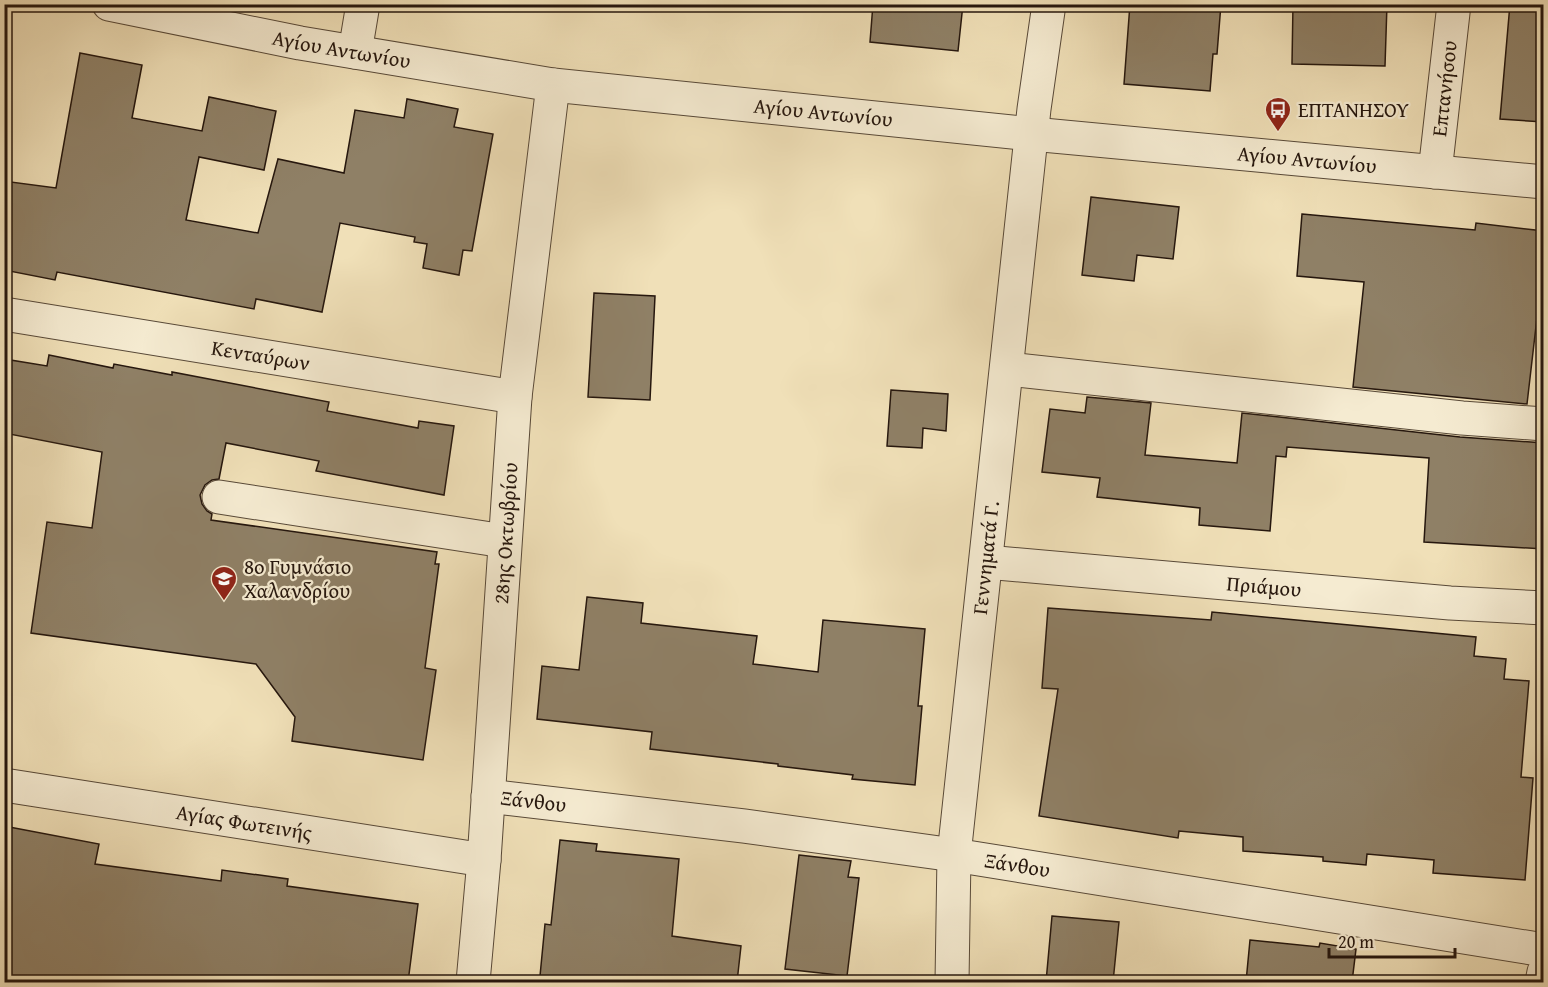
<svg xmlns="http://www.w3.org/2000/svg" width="1548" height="987" font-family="'Gentium Book Plus',serif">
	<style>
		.building { fill: #8f8066; stroke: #26170e; stroke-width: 1.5 }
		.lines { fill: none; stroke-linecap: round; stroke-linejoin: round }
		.minor-casing { stroke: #584938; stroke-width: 35 }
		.tertiary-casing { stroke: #584938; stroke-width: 35 }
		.minor { stroke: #f5ebd1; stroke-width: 33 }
		.tertiary { stroke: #f5ebd1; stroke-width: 33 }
		.labels { text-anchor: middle; stroke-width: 4.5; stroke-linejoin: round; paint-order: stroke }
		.street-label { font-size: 21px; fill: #26170e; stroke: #f5ebd1 }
		.poi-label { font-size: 21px; fill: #26170e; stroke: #f5ebd1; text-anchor: start }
	</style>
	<rect width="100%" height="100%" fill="#f0e0b8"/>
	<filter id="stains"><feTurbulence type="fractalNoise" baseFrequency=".00333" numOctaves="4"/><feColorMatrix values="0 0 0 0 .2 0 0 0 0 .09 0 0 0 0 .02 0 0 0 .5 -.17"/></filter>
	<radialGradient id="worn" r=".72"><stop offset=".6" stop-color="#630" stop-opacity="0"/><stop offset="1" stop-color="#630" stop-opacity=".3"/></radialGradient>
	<g class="building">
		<path d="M873 4H963L958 51 870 42Z"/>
		<path d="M1130 4H1221L1217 54H1213L1210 91 1124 84Z"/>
		<path d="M1293 4H1387L1385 66 1292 64Z"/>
		<path d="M1510 4H1544V122L1500 119Z"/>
		<path d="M80 53 142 65 132 118 202 131 209 97 276 111 264 170 199 157 186 220 258 233 278 159 344 173 355 110 404 118 407 99 458 109 454 127 493 134 472 251 463 250 459 275 423 268 427 244 414 242 415 237 340 223 322 312 256 299 254 309 57 272 55 280 4 270V196H9L11 182 56 188Z"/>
		<path d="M1091 197 1179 207 1173 259 1137 255 1134 281 1082 275Z"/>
		<path d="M1302 214 1475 230 1476 223 1544 231V257L1527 404 1353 387 1364 282 1297 276Z"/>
		<path d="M594 293 655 296 650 400 588 397Z"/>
		<path d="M49 355 113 368 114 364 172 375V372L329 402 327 411 418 428 419 421 454 426 444 495 316 471 319 461 226 443 219 479 212 480 205 485 200 495 202 504 207 511 212 514 211 520 437 552 435 564H439L425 668 436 670 423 760 292 741 295 717 256 664 31 633 47 522 92 528 102 452 4 433V359L47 366Z"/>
		<path d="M891 390 948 394 946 431 923 428 922 448 887 446Z"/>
		<path d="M1087 397 1151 403 1145 455 1237 463 1242 413 1460 437 1544 443V549L1424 542 1429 458 1287 447 1286 457 1276 456 1270 531 1199 525 1200 508 1097 497 1100 478 1042 472 1050 409 1085 413Z"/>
		<path d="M587 597 643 603 641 623 757 636 753 664 818 672 823 620 925 629 918 706H922L915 785 852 779 853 775 778 766V764L650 749 652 732 537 719 542 666 579 670Z"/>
		<path d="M1048 608 1211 620 1212 612 1476 637 1474 656 1506 659 1504 679 1529 681 1521 777 1533 778 1525 880 1433 873 1434 860 1367 854 1366 865 1323 861V857L1243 851V837L1179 831 1178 838 1039 816 1058 689 1042 688Z"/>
		<path d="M4 826 99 844 95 864 221 881 222 870 288 879 287 886 418 904 408 982H4Z"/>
		<path d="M560 840 597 844 596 851 679 859 672 936 741 946 737 982H558L559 978 540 976 545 924 551 925Z"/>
		<path d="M799 855 851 861 848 877 859 878 847 976 785 969Z"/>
		<path d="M1052 916 1119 922 1113 982H1046Z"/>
		<path d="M1250 940 1319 947 1320 943 1356 949 1352 982H1246Z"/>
	</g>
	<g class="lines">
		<defs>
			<g id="minor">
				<path d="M355 52 363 4"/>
				<path id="s1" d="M1435 172 1454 4"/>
				<path id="s2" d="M4 314 515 397"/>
				<path d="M1007 369 1462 418 1544 424"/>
				<path d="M219 497 504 541"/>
				<path id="s3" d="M986 562 1450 603 1544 608"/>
				<path id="s4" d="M4 785 484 860"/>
				<path id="s5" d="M488 796 744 826 954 855 1544 950"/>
				<path id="s6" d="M473 982 484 860 515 397 553 85"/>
				<path d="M1542 982 1544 972"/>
			</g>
			<g id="tertiary">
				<path id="s7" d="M109 4 300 43 553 85 1032 134 1544 182"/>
				<path id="s8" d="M952 982 954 855 1034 109 1049 4"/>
			</g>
		</defs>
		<use href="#minor" class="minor-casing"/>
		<use href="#tertiary" class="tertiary-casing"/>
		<use href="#minor" class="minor"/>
		<use href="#tertiary" class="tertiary"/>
	</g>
	<defs>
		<symbol id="bus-pin" viewBox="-11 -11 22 30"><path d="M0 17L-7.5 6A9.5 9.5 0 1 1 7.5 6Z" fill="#8f2418" stroke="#f5ebd1"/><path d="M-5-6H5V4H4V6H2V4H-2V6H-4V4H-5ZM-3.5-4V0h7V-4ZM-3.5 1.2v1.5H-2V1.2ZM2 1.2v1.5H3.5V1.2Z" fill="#fff"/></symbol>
		<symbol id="school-pin" viewBox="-11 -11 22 30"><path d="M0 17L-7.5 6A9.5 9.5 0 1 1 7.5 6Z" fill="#8f2418" stroke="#f5ebd1"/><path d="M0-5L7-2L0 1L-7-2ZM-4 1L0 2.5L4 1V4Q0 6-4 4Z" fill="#fff"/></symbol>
	</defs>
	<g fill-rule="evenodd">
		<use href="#bus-pin" x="1263" y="95" width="30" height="40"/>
		<use href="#school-pin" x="209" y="564" width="30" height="40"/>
	</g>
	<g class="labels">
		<g class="street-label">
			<text dy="7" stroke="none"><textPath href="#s7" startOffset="237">Αγίου Αντωνίου</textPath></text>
			<text dy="7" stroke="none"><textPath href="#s1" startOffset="84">Επτανήσου</textPath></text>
			<text dy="7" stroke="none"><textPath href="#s7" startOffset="723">Αγίου Αντωνίου</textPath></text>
			<text dy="7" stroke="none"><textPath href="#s7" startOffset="1209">Αγίου Αντωνίου</textPath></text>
			<text dy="7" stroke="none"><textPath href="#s2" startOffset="260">Κενταύρων</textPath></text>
			<text dy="7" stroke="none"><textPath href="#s6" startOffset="450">28ης Οκτωβρίου</textPath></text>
			<text dy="7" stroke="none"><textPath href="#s8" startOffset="426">Γεννηματά Γ.</textPath></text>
			<text dy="7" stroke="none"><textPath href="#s3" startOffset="279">Πριάμου</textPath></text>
			<text dy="7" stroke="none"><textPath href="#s5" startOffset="46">Ξάνθου</textPath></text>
			<text dy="7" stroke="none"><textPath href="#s4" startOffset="243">Αγίας Φωτεινής</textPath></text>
			<text dy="7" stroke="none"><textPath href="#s5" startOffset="534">Ξάνθου</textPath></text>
		</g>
		<g class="poi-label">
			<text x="1298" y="117">ΕΠΤΑΝΗΣΟΥ</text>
			<text x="244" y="574">8ο Γυμνάσιο<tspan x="244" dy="24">Χαλανδρίου</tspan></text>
		</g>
	</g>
	<rect width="1548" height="987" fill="none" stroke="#f0e0b8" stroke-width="24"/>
	<rect x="6" y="6" width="1536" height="975" fill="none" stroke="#26170e" stroke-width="3"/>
	<rect x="12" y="12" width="1524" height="963" fill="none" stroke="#26170e" stroke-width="1.5"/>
	<path d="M1329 948v9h126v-9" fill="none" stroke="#26170e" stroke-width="3"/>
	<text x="1338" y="948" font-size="18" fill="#26170e" stroke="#f5ebd1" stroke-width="4.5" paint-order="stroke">20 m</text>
	<rect width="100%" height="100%" filter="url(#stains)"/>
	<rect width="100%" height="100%" fill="url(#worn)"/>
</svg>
